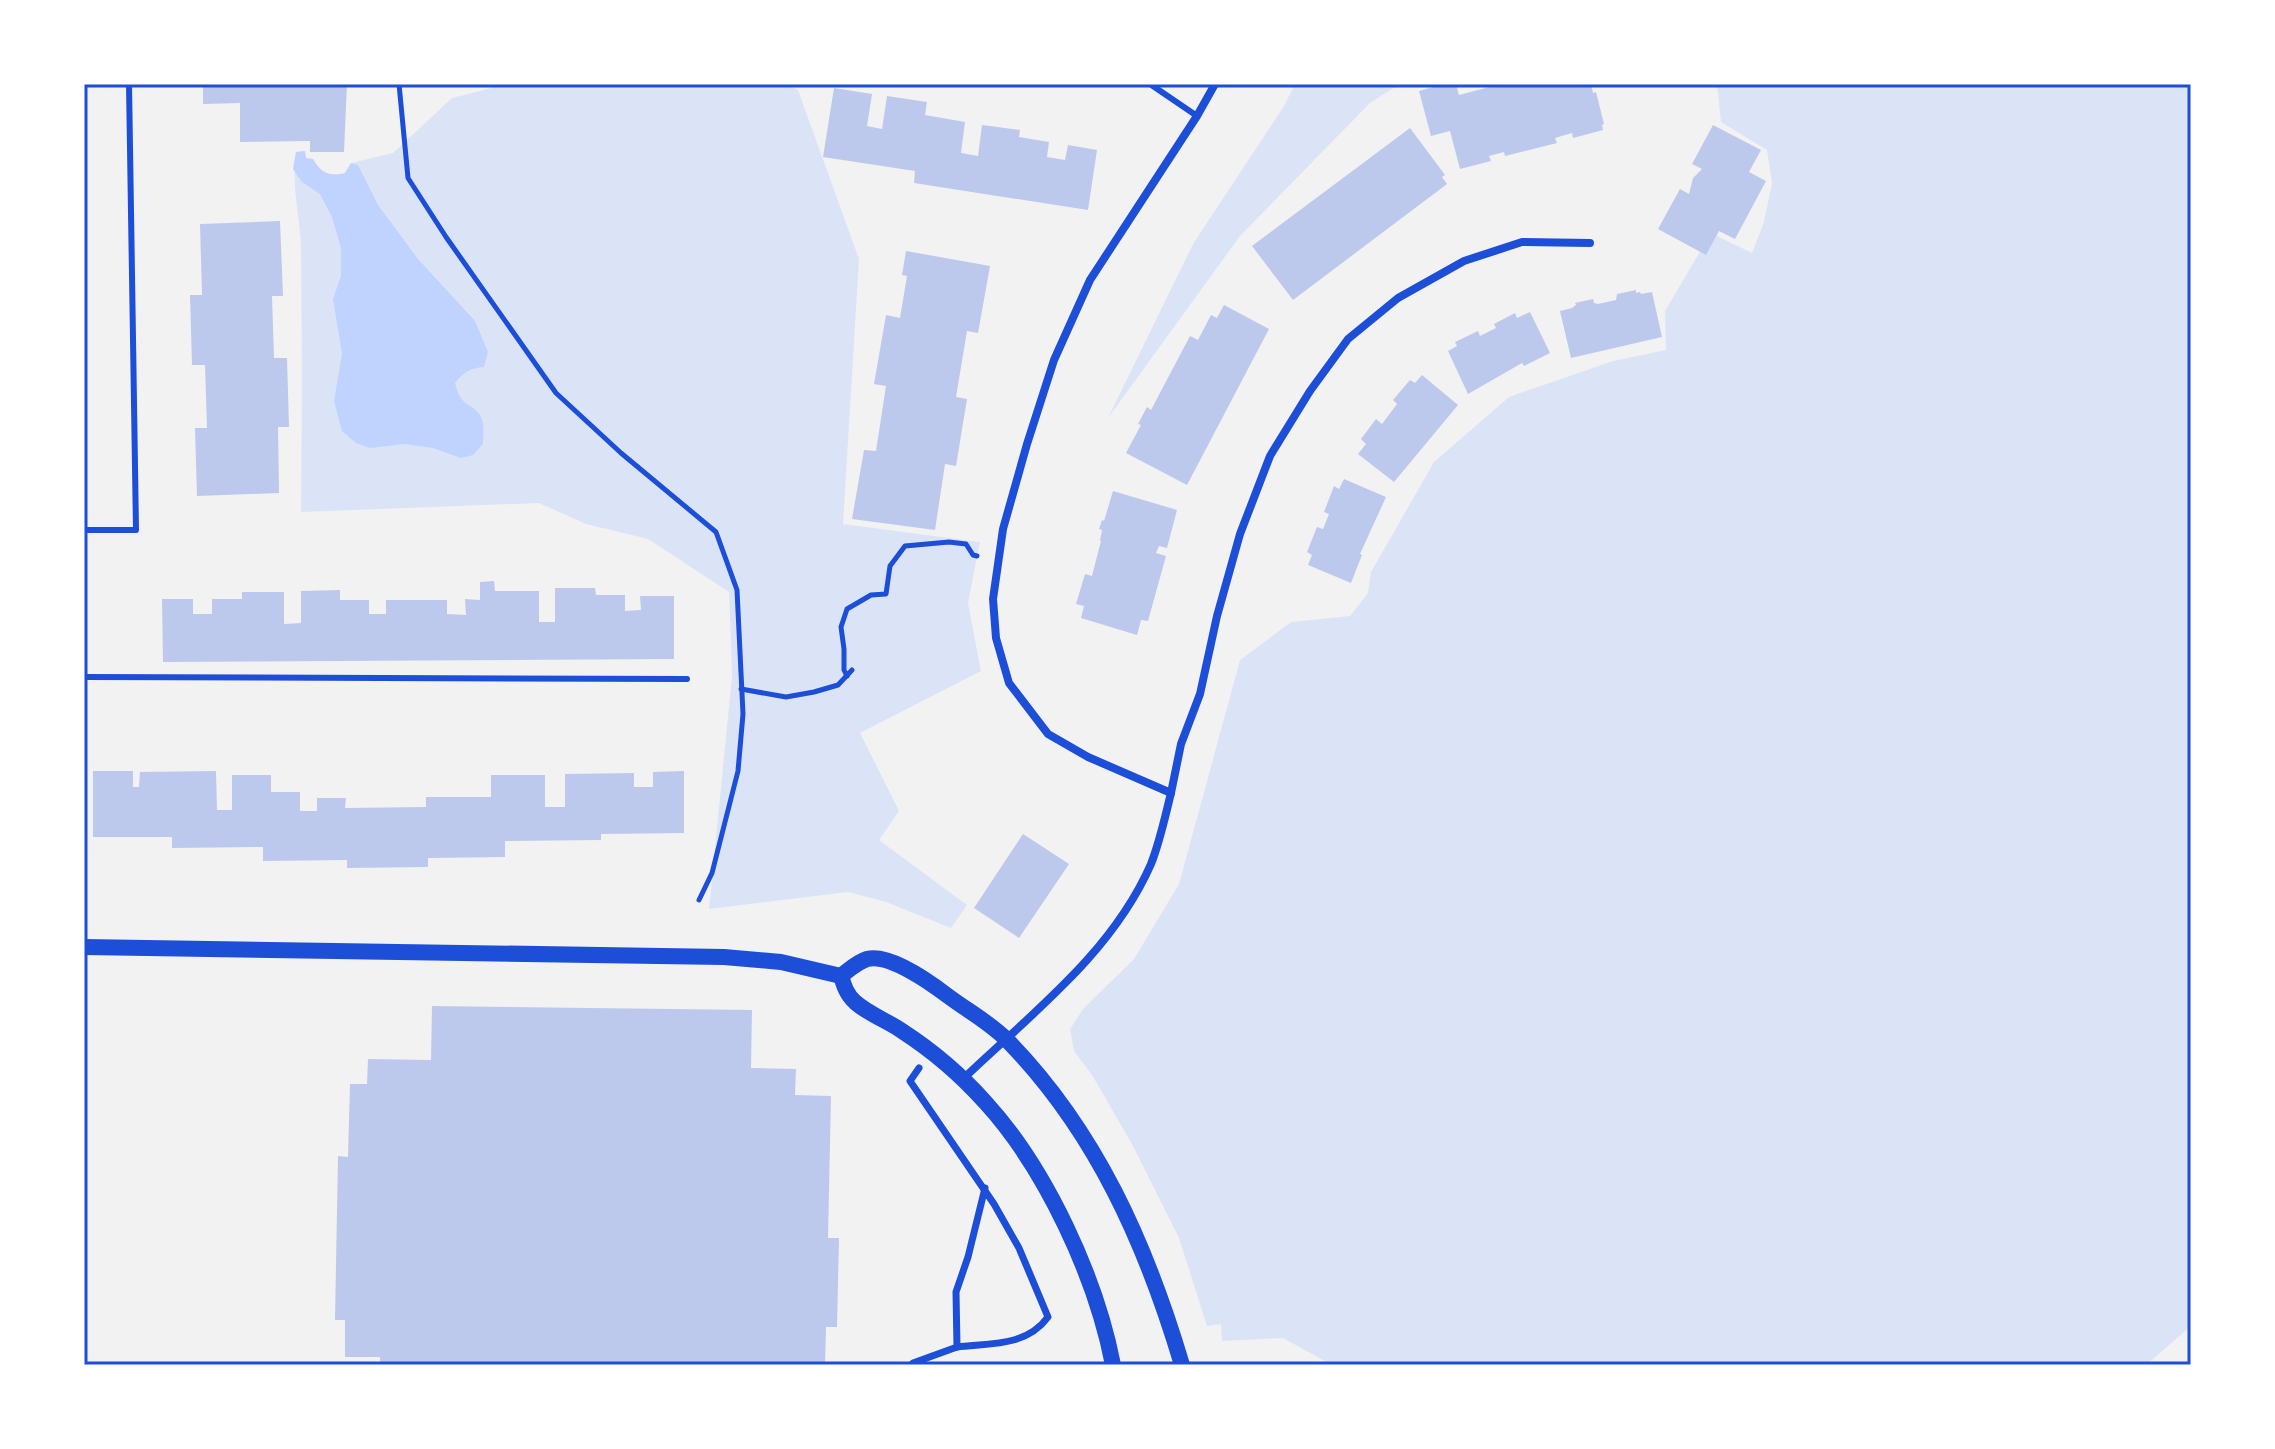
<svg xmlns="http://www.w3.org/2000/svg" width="2275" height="1449" font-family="Montserrat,sans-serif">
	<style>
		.green { fill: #dbe4f7 }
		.water { fill: #bfd3fe }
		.building { fill: #bdc9ec }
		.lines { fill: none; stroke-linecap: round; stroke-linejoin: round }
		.path { stroke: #1d4ed8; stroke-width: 5 }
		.service { stroke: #1d4ed8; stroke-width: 6 }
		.pedestrian { stroke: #1d4ed8; stroke-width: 7 }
		.minor { stroke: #1d4ed8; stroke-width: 8 }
		.secondary { stroke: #1d4ed8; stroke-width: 16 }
		.neatline { fill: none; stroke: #1d4ed8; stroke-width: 3 }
	</style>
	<rect width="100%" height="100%" fill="#f2f2f2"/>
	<g class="green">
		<path d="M507 84H786L798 90 859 259 843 524 980 542 968 603 981 671 860 733 899 811 879 840 967 905 951 928 886 902 848 892 709 909 732 676 729 592 648 539 586 524 539 503 301 512C302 424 302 337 301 249 300 217 291 184 296 152L305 151 306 158 313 159C321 173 329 177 345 173L351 163 393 153 452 98Z"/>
		<path d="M1295 84H1400L1370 103 1240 236 1108 418 1193 244 1284 106Z"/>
		<path d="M1717 84H2191V1326L2146 1365H1332L1283 1338 1222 1341 1221 1324 1207 1326 1179 1238 1133 1146 1092 1075 1074 1051 1070 1029 1083 1009 1134 959 1179 884 1240 660 1291 622 1350 616 1368 593 1371 572 1434 462 1509 397 1613 361 1666 350 1665 311 1711 233 1752 253 1764 222 1772 183 1767 150 1721 122Z"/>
	</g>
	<path class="water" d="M305 151 306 158 313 159C321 173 329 177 345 173L351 163 358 165 378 205 418 259 475 321 488 352 484 367C470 368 464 372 455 383 461 408 470 401 480 415 485 423 483 435 483 444L473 455 461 458 433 448 404 444 370 448 356 443 342 431 334 401 342 354 333 299 341 276V248L332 217 320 194 302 182 293 169 296 152Z"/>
	<g class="building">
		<path d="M203 84H347L344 152H310V141L240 142V103L203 104Z"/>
		<path d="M1444 84H1456L1459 95 1501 84H1591L1593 93 1596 92 1604 124 1602 125 1603 130 1573 138 1572 133 1555 138 1557 143 1505 156 1504 152 1489 156 1491 161 1460 169 1450 131 1431 136 1419 91Z"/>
		<path d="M834 88 872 94 867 126 882 129 887 96 927 102 925 115 965 122 961 153 978 156 982 125 1020 130 1019 137 1049 142 1047 157 1065 160 1068 145 1097 150 1088 210 914 183 915 171 823 157Z"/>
		<path d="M1713 125 1761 150 1749 172 1766 181 1735 239 1719 231 1706 255 1658 229 1680 189 1689 194 1693 178 1702 169 1692 164Z"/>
		<path d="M1410 128 1445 175 1442 177 1447 184 1293 300 1252 246Z"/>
		<path d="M280 221 283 296H272L274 358H287L289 427H278L279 493 197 496 195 428H207L205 365H192L190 295H202L200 224Z"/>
		<path d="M906 251 990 266 978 333 967 331 956 397 967 399 956 466 945 464 935 530 852 519 864 450 876 451 886 386 874 384 886 315 900 318 907 276 902 275Z"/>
		<path d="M1636 290V293L1640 292 1641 294 1652 292 1662 337 1571 358 1560 311 1572 308 1576 305 1575 303 1593 299 1594 303 1598 304 1616 300 1617 294Z"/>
		<path d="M1224 305 1269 329 1187 485 1126 453 1141 425 1138 424 1147 407 1151 410 1190 336 1198 340 1211 315 1217 318Z"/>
		<path d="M1530 312 1550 353 1524 366 1522 363 1468 394 1448 351 1457 346 1455 342 1478 331 1480 336 1496 328 1494 324 1515 313 1517 318Z"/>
		<path d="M1422 375 1458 405 1394 482 1358 454 1366 444 1361 439 1376 419 1382 424 1397 404 1393 400 1410 380 1415 383Z"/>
		<path d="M1344 479 1386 497 1360 554 1362 555 1351 583 1308 565 1312 555 1307 552 1317 527 1323 529 1329 514 1324 512 1334 486 1339 489Z"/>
		<path d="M1113 491 1177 510 1167 548 1159 546 1156 553 1166 556 1148 621 1141 620 1137 635 1081 618 1084 606 1076 604 1085 574 1092 576 1101 541H1100L1102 530 1099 529 1102 520 1104 521Z"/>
		<path d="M494 581 495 591H539V622H555V588H595L596 595H625V611L641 610 640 596H674V659L163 662 162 599H193V614H212V599H242V592H284V624L301 623V591L340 590V600H369V614H386V600H447V614L466 615 465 599 480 600V582Z"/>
		<path d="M93 771H133V787H139L140 772 216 771 217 810H232V775H271V792H300V811H317V798H346L345 808 426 807V797H491V775H545V807H565V774L634 773V787H653V772L684 771V833L601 834V840L505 841V857L428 858V867L347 868V860L263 861V847L172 848V837H93Z"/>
		<path d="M1023 834 1069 864 1019 938 974 908Z"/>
		<path d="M432 1006 752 1010 751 1068 796 1069 795 1095 831 1096 828 1238H839L837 1327H826L825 1364 380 1365V1357H345V1320H335L338 1156 348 1157 350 1084H367L368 1059 431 1060Z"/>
	</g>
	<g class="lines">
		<g class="path">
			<path d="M399 84 408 178 446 237 556 393 621 453 716 532 737 590 743 714 738 771 712 873 699 900"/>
			<path d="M847 676 844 670V649L841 627 847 609 871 595 886 594 890 566 905 546 949 542 966 544 973 555 977 556"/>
			<path d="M741 689 786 697 814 692 838 685 852 670"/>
		</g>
		<g class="service">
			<path d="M1150 84 1197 116"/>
			<path d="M84 530H136L129 84"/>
			<path d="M84 677 687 679"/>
		</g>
		<g class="pedestrian">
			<path d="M919 1068 910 1081 994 1204 1019 1248 1048 1317C1026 1347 990 1343 957 1347"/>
			<path d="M913 1363 957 1347 956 1292 968 1257 985 1188"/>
		</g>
		<g class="minor">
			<path d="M1171 793 1181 744 1200 694 1217 616 1240 534 1270 456 1310 391 1348 339 1398 298 1464 261 1522 242 1590 243"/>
			<path d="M963 1079C1032 1013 1112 953 1151 864 1160 841 1165 817 1171 793L1088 757 1048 734 1009 683 996 638 993 599 1003 529 1027 444 1054 360 1090 280 1197 116 1215 84"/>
		</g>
		<g class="secondary">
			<path d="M84 947 724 957 781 962 841 976"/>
			<path d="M841 976C849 970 857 962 867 959 889 953 931 983 948 996 968 1011 989 1022 1007 1040 1096 1131 1146 1244 1182 1365"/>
			<path d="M841 976C844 986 847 995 855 1002 868 1014 888 1021 902 1031 933 1051 961 1075 986 1103 1046 1169 1096 1277 1113 1365"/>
		</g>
	</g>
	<rect width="2275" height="1449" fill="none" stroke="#ffffff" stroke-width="172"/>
	<rect x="86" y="86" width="2103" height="1277" class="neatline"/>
</svg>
